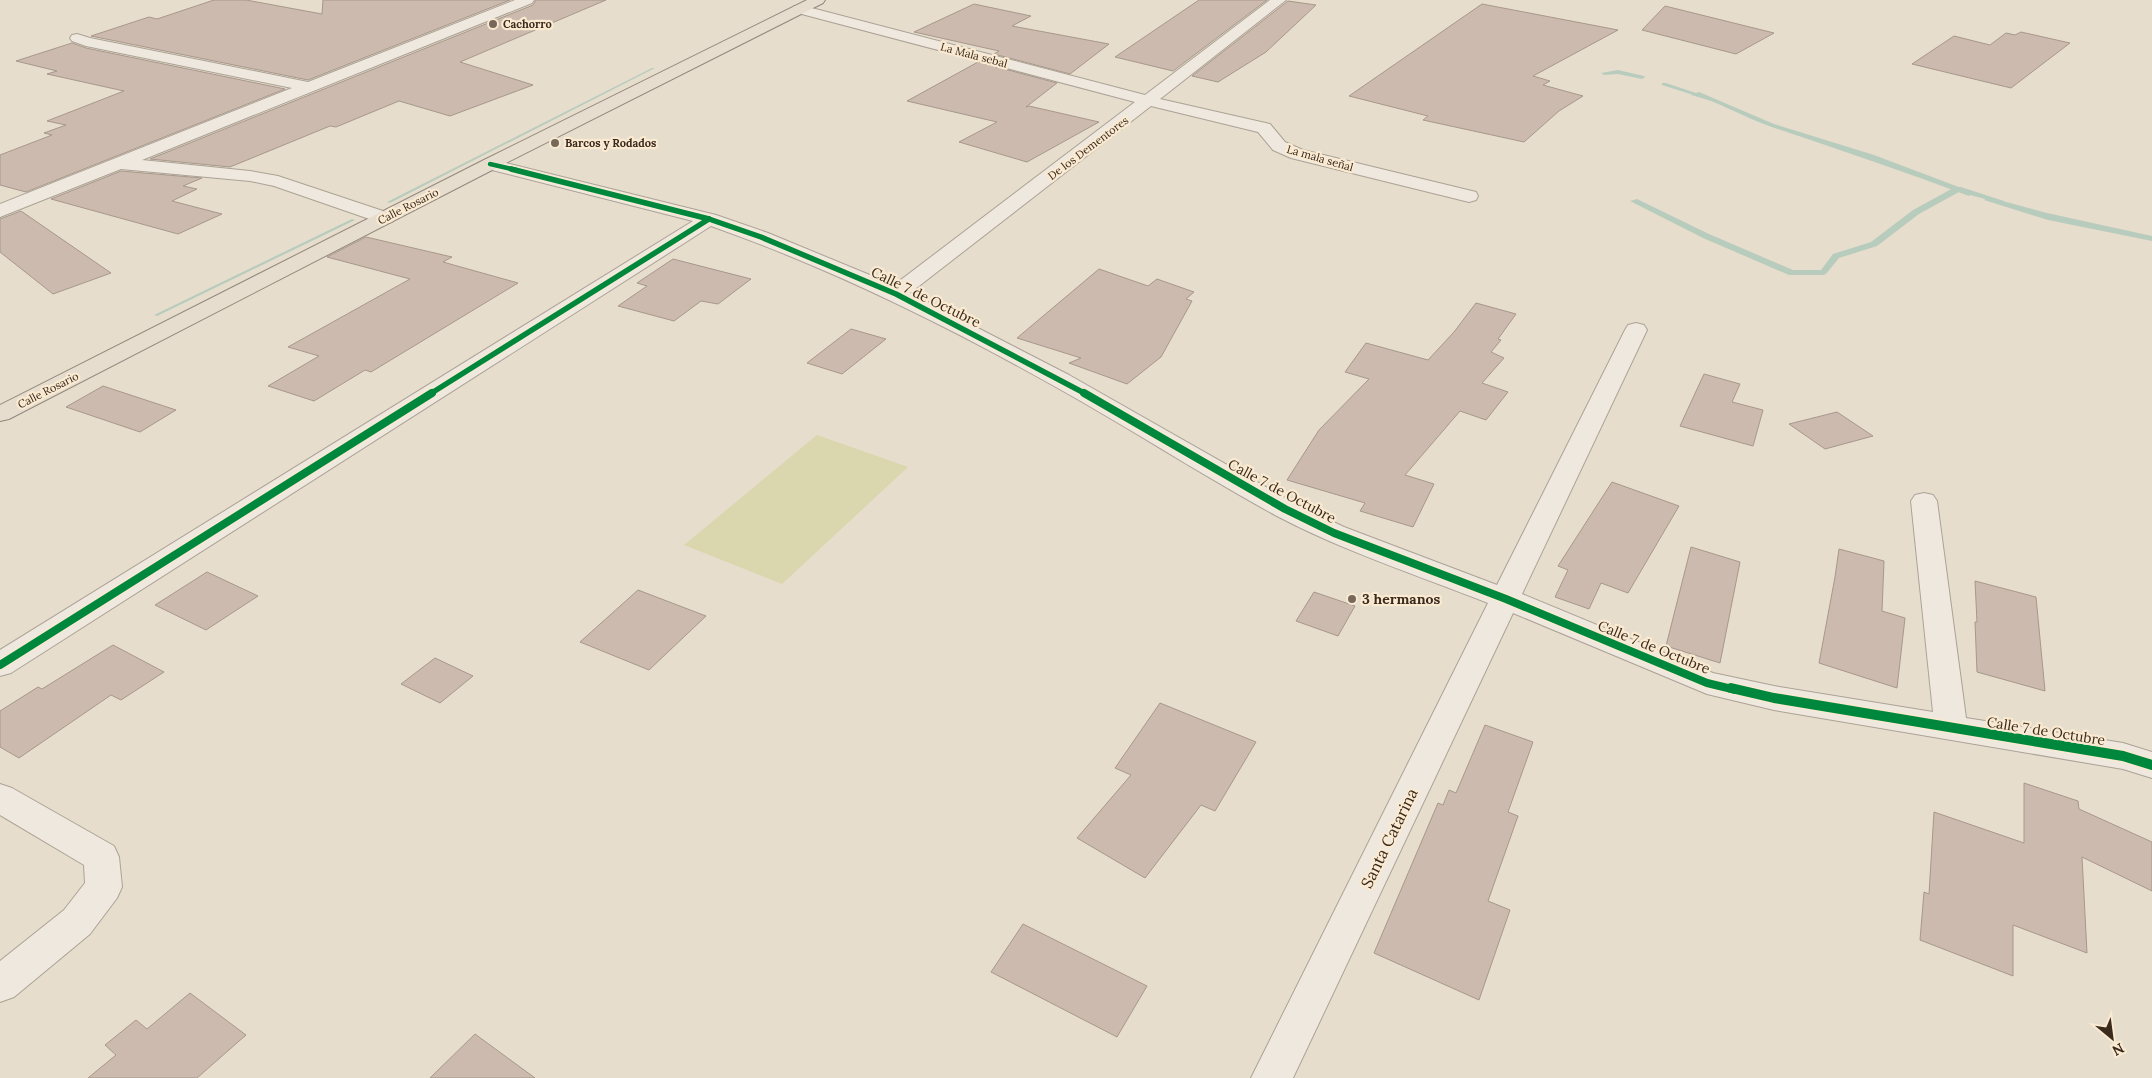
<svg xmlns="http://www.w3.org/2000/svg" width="2152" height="1078" font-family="Lora,serif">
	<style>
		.green { fill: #dad6ad }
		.water { fill: #b8ccbe }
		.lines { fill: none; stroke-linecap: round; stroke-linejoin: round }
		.stream { fill: #b8ccbe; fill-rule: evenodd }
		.building { fill: #cbbaad; stroke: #a7988b }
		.minor-casing { stroke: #aca295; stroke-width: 2 }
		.primary-casing { stroke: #91877c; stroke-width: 2 }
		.minor { fill: #eee8df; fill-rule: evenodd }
		.primary { fill: #e6ddcf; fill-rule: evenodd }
		.cycleway-far3-casing { stroke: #f9ead1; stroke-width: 6 }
		.cycleway-far2-casing { stroke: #f9ead1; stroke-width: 8 }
		.cycleway-far1-casing { stroke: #f9ead1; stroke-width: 11 }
		.cycleway-casing { stroke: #f9ead1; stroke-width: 13 }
		.cycleway-far3 { stroke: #00873e; stroke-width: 4.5 }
		.cycleway-far2 { stroke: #00873e; stroke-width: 5.5 }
		.cycleway-far1 { stroke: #00873e; stroke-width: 8 }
		.cycleway { stroke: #00873e; stroke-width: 10 }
		.poi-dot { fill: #77685a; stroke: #f9ead1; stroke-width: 2 }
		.labels { text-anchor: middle; stroke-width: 4.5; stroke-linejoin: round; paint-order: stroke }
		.far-poi-label { font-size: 11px; font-weight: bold; fill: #3b291c; stroke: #f9ead1; text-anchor: start }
		.far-street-label { font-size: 11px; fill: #3b291c; stroke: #f9ead1 }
		.street-label { font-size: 14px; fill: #3b291c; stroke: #f9ead1 }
		.poi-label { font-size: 14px; font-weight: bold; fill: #3b291c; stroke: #f9ead1; text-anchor: start }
		.near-street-label { font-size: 16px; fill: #3b291c; stroke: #f9ead1 }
	</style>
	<rect width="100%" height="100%" fill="#e7ddcc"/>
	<path class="green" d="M817 435 908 467 782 584 684 545Z"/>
	<g class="water">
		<path d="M652 68H655L390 203 387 202Z"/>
		<path d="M1699 92 1774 124 1874 155 1972 192 1969 196C1903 171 1836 149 1769 126 1743 117 1718 101 1691 95Z"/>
		<path d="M1988 197 2047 213 2152 236V241L2048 220 1984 200Z"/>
		<path d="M352 219 355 220 157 316 154 315Z"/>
	</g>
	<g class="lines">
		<g class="stream">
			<path d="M1618 70 1644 76 1645 77 1642 79 1618 74 1604 75 1601 73Z"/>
			<path d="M1662 83H1666L1711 98 1706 99 1662 85Z"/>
			<path d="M1955 187H1961L2004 201 2000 203 1959 192 1919 214 1877 246 1839 258 1826 274 1823 275H1789L1703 238 1630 201 1637 199 1709 234 1793 270H1821L1833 254 1871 242 1913 210Z"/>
		</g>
	</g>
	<g class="building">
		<path d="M214 0H246L322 14 323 0H510L308 80 91 36 149 17 157 19Z"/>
		<path d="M536 0H606L460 62 533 85 450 116 399 101 336 127 330 126 230 167 150 159 533 5Z"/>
		<path d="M1199 0H1267L1173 71 1115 57Z"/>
		<path d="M1288 1 1316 5 1266 52 1218 82 1192 76Z"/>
		<path d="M974 4 1031 16 1012 26 1109 44 1070 74 994 54 999 51 914 32Z"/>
		<path d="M1482 4 1618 30 1533 76 1550 81 1543 85 1583 96 1559 111 1524 142 1423 120 1428 116 1349 96Z"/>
		<path d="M1665 6 1774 33 1736 54 1642 30Z"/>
		<path d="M2021 32 2070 43 2011 88 1912 64 1954 36 1990 45 2006 33 2015 35Z"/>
		<path d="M72 43 86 48 285 89 26 192 0 185V155L52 135 44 133 66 125 47 121 124 91 47 74 57 71 16 61Z"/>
		<path d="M978 62 1057 83 1026 107 1029 106 1099 122 1027 162 959 142 997 122 907 101Z"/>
		<path d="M121 171 202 178 183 186 197 189 172 201 222 214 178 234 51 199Z"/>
		<path d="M21 211 111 273 53 294 0 252V219Z"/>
		<path d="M366 237 452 257 443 262 518 283 371 372 365 370 314 401 268 386 319 356 288 347 410 279 327 257Z"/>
		<path d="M673 259 751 279 718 304 701 301 674 321 618 306 647 286 637 283Z"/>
		<path d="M1099 269 1148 286 1157 279 1194 292 1186 299 1192 301 1161 357 1127 384 1069 363 1081 358 1017 338Z"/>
		<path d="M1476 303 1516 314 1498 339 1501 340 1491 352 1504 358 1482 383 1508 392 1486 420 1460 411 1405 475 1434 484 1413 527 1360 511 1365 503 1287 480 1319 430 1369 379 1345 372 1366 343 1428 360 1454 332Z"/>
		<path d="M851 329 886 339 842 374 807 363Z"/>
		<path d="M1704 374 1740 384 1732 402 1763 410 1753 446 1680 426Z"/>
		<path d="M103 386 176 410 140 432 66 407Z"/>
		<path d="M1837 412 1873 436 1825 449 1789 424Z"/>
		<path d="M1612 482 1679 506 1628 593 1601 583 1589 609 1555 597 1568 570 1558 566Z"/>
		<path d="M1691 547 1740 562 1720 663 1666 646Z"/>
		<path d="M1839 549 1884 561 1882 611 1905 618 1897 688 1819 663 1835 577Z"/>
		<path d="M207 572 258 596 206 630 155 605Z"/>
		<path d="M1975 581 2036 597 2045 691 1977 672 1975 622H1977Z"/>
		<path d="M638 590 706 616 649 670 580 642Z"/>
		<path d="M1314 592 1355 606 1338 636 1296 621Z"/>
		<path d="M113 645 164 672 121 700 111 695 19 758 0 747V711L38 687 42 689Z"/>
		<path d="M435 658 473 676 440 703 401 684Z"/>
		<path d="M1160 703 1256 742 1215 811 1201 805 1145 878 1077 838 1131 775 1115 768Z"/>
		<path d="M1485 725 1533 742 1508 812 1518 816 1488 901 1510 910 1479 1000 1374 953 1438 803 1443 805 1449 790 1456 793Z"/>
		<path d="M2024 783 2078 801 2079 809 2152 842V891L2082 857 2087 953 2013 925V976L1920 940 1924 892 1929 894 1934 812 2024 843Z"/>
		<path d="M1023 924 1147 986 1117 1037 991 972Z"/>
		<path d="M190 993 246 1035 197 1078H88L116 1055 105 1045 136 1020 147 1029Z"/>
		<path d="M475 1034 535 1078H430Z"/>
	</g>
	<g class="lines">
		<defs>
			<g id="minor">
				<path d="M515 0H534L532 3 142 160 250 171 278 176 392 214 395 218 392 222 385 224 378 222 274 186 250 181 121 169 0 217V204L292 88 86 46 72 41 70 38 72 35 77 34 90 38 308 82Z"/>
				<path d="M1270 0H1286L1160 99 1270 124 1285 142 1303 150 1476 192 1478 196 1476 200 1469 202 1291 158 1273 150 1258 132 1151 106 910 293 1069 375 1294 503 1344 527 1497 585 1625 330 1628 325 1636 323 1644 325 1647 330 1522 594 1713 673 1774 686 1933 712 1911 501 1915 495 1924 493 1933 495 1937 501 1966 718 2123 743 2152 752V778L2123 769 1774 710 1707 694 1513 613 1293 1078H1251L1488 603C1417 575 1343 551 1275 515 1200 474 1128 427 1054 386 944 324 830 268 711 226L11 673 0 676V650L693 221 484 168 481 164 484 160 490 159 716 215 768 233 894 285 1135 102 794 12 792 9 794 6H804L1145 95Z"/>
				<path d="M0 784 12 788 114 846 119 857 122 887 117 898 90 934 14 997 0 1002V961L64 910 85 883 84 865 0 815Z"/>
			</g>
			<path id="primary" d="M807 0H825L823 3 496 168 9 419 0 421V405L484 160Z"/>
		</defs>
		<use href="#minor" class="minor-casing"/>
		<use href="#primary" class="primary-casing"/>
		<use href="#minor" class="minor"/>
		<use href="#primary" class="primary"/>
		<defs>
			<path id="cycleway-far3" d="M490 164 516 170"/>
			<g id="cycleway-far2">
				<path d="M511 169 709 219 761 237 896 294 1086 394"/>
				<path d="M430 394 709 219"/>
			</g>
			<g id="cycleway-far1">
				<path d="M1084 393 1285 509 1334 533 1506 599 1707 683 1736 690"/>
				<path d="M0 665 432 393"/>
			</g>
			<path id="cycleway" d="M1731 688 1774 698 2123 756 2152 765"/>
		</defs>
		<use href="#cycleway-far3" class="cycleway-far3-casing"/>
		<use href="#cycleway-far2" class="cycleway-far2-casing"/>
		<use href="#cycleway-far1" class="cycleway-far1-casing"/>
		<use href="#cycleway" class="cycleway-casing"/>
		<use href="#cycleway-far3" class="cycleway-far3"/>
		<use href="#cycleway-far2" class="cycleway-far2"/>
		<use href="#cycleway-far1" class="cycleway-far1"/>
		<use href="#cycleway" class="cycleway"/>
	</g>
	<g class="poi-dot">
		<circle cx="493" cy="24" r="5"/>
		<circle cx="555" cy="143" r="5"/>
		<circle cx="1352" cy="599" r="5"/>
	</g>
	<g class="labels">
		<g class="far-poi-label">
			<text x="503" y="28">Cachorro</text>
			<text x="565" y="147">Barcos y Rodados</text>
		</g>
		<g class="far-street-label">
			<text transform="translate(974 55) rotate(15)" y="4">La Mala sebal</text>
			<text transform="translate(1088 148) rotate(-37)" y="4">De los Dementores</text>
			<text transform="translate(1320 158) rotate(16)" y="4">La mala señal</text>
			<text transform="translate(408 206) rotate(-27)" y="4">Calle Rosario</text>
			<text transform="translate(48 390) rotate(-27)" y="4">Calle Rosario</text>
		</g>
		<g class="street-label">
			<text transform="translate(926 297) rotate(26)" y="5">Calle 7 de Octubre</text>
			<text transform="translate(1282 491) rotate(28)" y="5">Calle 7 de Octubre</text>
			<text transform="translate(1654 647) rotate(22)" y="5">Calle 7 de Octubre</text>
			<text transform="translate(2046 731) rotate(9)" y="5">Calle 7 de Octubre</text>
		</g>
		<g class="poi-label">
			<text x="1362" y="604">3 hermanos</text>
		</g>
		<g class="near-street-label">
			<text transform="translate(1389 838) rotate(-64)" y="6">Santa Catarina</text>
		</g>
	</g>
	<g transform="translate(2112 1038) rotate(151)" stroke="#f9ead1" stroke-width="4" paint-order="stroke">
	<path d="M0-4L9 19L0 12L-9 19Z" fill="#3b291c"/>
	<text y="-8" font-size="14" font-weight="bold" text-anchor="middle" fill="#3b291c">N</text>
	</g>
</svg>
